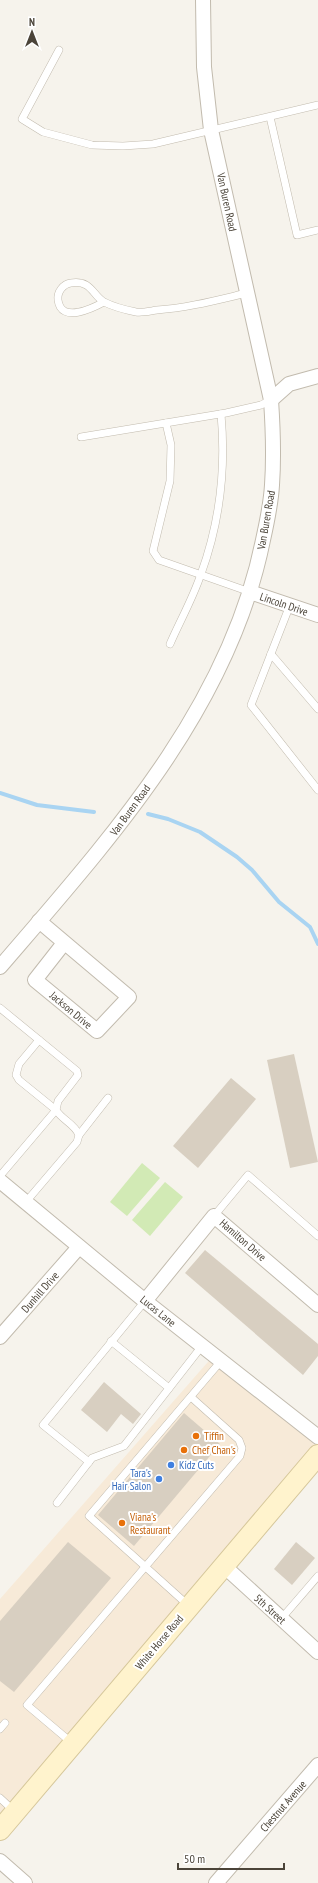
<svg xmlns="http://www.w3.org/2000/svg" width="318" height="1883" font-family="'PT Sans Narrow',sans-serif">
	<style>
		.commercial { fill: #f7ead8 }
		.park { fill: #d2eab5 }
		.lines { fill: none; stroke-linecap: round; stroke-linejoin: round }
		.stream { stroke: #a9d4f2; stroke-width: 4 }
		.building { fill: #d8cfc1 }
		.service-casing { stroke: #c2bbae; stroke-width: 8 }
		.minor-casing { stroke: #c2bbae; stroke-width: 16 }
		.secondary-casing { stroke: #d6c79b; stroke-width: 22 }
		.service { stroke: #fff; stroke-width: 7 }
		.minor { stroke: #fff; stroke-width: 14 }
		.secondary { stroke: #fff3cd; stroke-width: 20 }
		.food-dot { fill: #e8710a; stroke: #fff; stroke-width: 1.5 }
		.shop-dot { fill: #3f7fe0; stroke: #fff; stroke-width: 1.5 }
		.labels { text-anchor: middle; stroke-width: 4; stroke-linejoin: round; paint-order: stroke }
		.street-label { font-size: 11px; fill: #4b4439; stroke: #fff }
		.food-label { font-size: 11px; fill: #c56008; stroke: #fff; text-anchor: start }
		.shop-label { font-size: 11px; fill: #366cbe; stroke: #fff; text-anchor: start }
	</style>
	<rect width="100%" height="100%" fill="#f6f3ec"/>
	<path class="commercial" d="M214 1355 318 1437V1455L0 1830V1599Z"/>
	<g class="park">
		<path d="M142 1163 160 1178 127 1216 110 1202Z"/>
		<path d="M165 1182 183 1197 150 1236 132 1220Z"/>
	</g>
	<g class="lines">
		<g class="stream">
			<path d="M0 793 37 805 94 812"/>
			<path d="M148 814 168 819 200 832 237 857 252 870 279 902 310 927 318 944"/>
		</g>
	</g>
	<g class="building">
		<path d="M294 1054 318 1162 290 1168 267 1060Z"/>
		<path d="M231 1078 256 1099 198 1168 173 1146Z"/>
		<path d="M205 1250 318 1344V1356L303 1375 185 1273Z"/>
		<path d="M104 1382 141 1414 133 1424 121 1414 107 1432 81 1410Z"/>
		<path d="M184 1413 220 1444 134 1546 98 1515Z"/>
		<path d="M68 1542 111 1578 14 1692 0 1681V1621Z"/>
		<path d="M296 1542 315 1558 292 1585 274 1569Z"/>
	</g>
	<g class="lines">
		<defs>
			<g id="service">
				<path d="M59 50 22 119 43 132 92 145 123 146 153 144 318 105"/>
				<path d="M270 117 297 235 318 230"/>
				<path d="M104 302C93 308 61 324 58 300 57 292 63 284 71 283 92 280 92 295 104 302 112 306 126 310 136 312 142 313 150 311 157 310 187 308 217 300 247 293"/>
				<path d="M166 423 171 445 170 481 153 551 159 560 250 592"/>
				<path d="M81 437 226 413 261 405 271 400"/>
				<path d="M290 605 251 705 318 790"/>
				<path d="M170 644C180 621 193 598 201 574 220 522 226 468 221 414"/>
				<path d="M271 654 318 709"/>
				<path d="M0 1008 77 1071 78 1075 58 1101 56 1110C62 1120 75 1124 79 1135L77 1142 25 1203"/>
				<path d="M79 1135 108 1098"/>
				<path d="M0 1176 56 1110 19 1080 16 1075 19 1064 39 1040"/>
				<path d="M214 1216 248 1175 318 1236"/>
				<path d="M111 1341 169 1388"/>
				<path d="M89 1462 43 1425 145 1301"/>
				<path d="M57 1503 92 1458 124 1446 202 1346"/>
				<path d="M189 1606 89 1516 221 1361"/>
				<path d="M281 1619 318 1576"/>
				<path d="M0 1729 5 1723"/>
				<path d="M72 1743 27 1705 240 1456 242 1448 239 1440 191 1397"/>
				<path d="M0 1798 15 1812"/>
			</g>
			<g id="minor">
				<path d="M271 400 289 384 318 376"/>
				<path d="M250 592 318 615"/>
				<path d="M39 921 129 997 97 1031 35 980 64 943"/>
				<path d="M0 967C109 840 229 709 263 540 267 522 271 503 272 485 274 457 273 429 271 400L211 130 204 67 203 0"/>
				<path d="M0 1181 145 1301 318 1437"/>
				<path d="M145 1301 214 1216 318 1305"/>
				<path d="M0 1337 79 1247"/>
				<path d="M224 1566 318 1652"/>
				<path d="M0 1861 25 1883"/>
				<path d="M216 1883 318 1765"/>
			</g>
			<path id="secondary" d="M0 1830 318 1455"/>
		</defs>
		<use href="#service" class="service-casing"/>
		<use href="#minor" class="minor-casing"/>
		<use href="#secondary" class="secondary-casing"/>
		<use href="#service" class="service"/>
		<use href="#minor" class="minor"/>
		<use href="#secondary" class="secondary"/>
	</g>
	<g class="food-dot">
		<circle cx="196" cy="1436" r="4"/>
		<circle cx="184" cy="1450" r="4"/>
		<circle cx="122" cy="1523" r="4"/>
	</g>
	<g class="shop-dot">
		<circle cx="171" cy="1465" r="4"/>
		<circle cx="159" cy="1479" r="4"/>
	</g>
	<g class="labels">
		<g class="street-label">
			<text transform="translate(227 202) rotate(78)" y="4">Van Buren Road</text>
			<text transform="translate(266 520) rotate(-80)" y="4">Van Buren Road</text>
			<text transform="translate(284 604) rotate(19)" y="4">Lincoln Drive</text>
			<text transform="translate(130 810) rotate(-54)" y="4">Van Buren Road</text>
			<text transform="translate(71 1010) rotate(40)" y="4">Jackson Drive</text>
			<text transform="translate(243 1240) rotate(41)" y="4">Hamilton Drive</text>
			<text transform="translate(40 1292) rotate(-49)" y="4">Dunhill Drive</text>
			<text transform="translate(158 1311) rotate(39)" y="4">Lucas Lane</text>
			<text transform="translate(270 1609) rotate(42)" y="4">5th Street</text>
			<text transform="translate(159 1642) rotate(-50)" y="4">White Horse Road</text>
			<text transform="translate(283 1806) rotate(-49)" y="4">Chestnut Avenue</text>
		</g>
		<g class="food-label">
			<text x="204" y="1440">Tiffin</text>
			<text x="192" y="1454">Chef Chan's</text>
			<text x="130" y="1521">Viana's<tspan x="130" dy="13">Restaurant</tspan></text>
		</g>
		<g class="shop-label">
			<text x="179" y="1469">Kidz Cuts</text>
			<text x="151" y="1477" text-anchor="end">Tara's<tspan x="151" dy="13">Hair Salon</tspan></text>
		</g>
	</g>
	<g transform="translate(32 32)" stroke="#ffffff" stroke-width="3" paint-order="stroke">
	<path d="M0-3L7 15L0 10L-7 15Z" fill="#4b4439"/>
	<text y="-6" font-size="11" font-weight="bold" text-anchor="middle" fill="#4b4439">N</text>
	</g>
	<path d="M178 1863v6h106v-6" fill="none" stroke="#4b4439" stroke-width="2"/>
	<text x="184" y="1863" font-size="12" fill="#4b4439" stroke="#ffffff" stroke-width="3" paint-order="stroke">50 m</text>
</svg>
